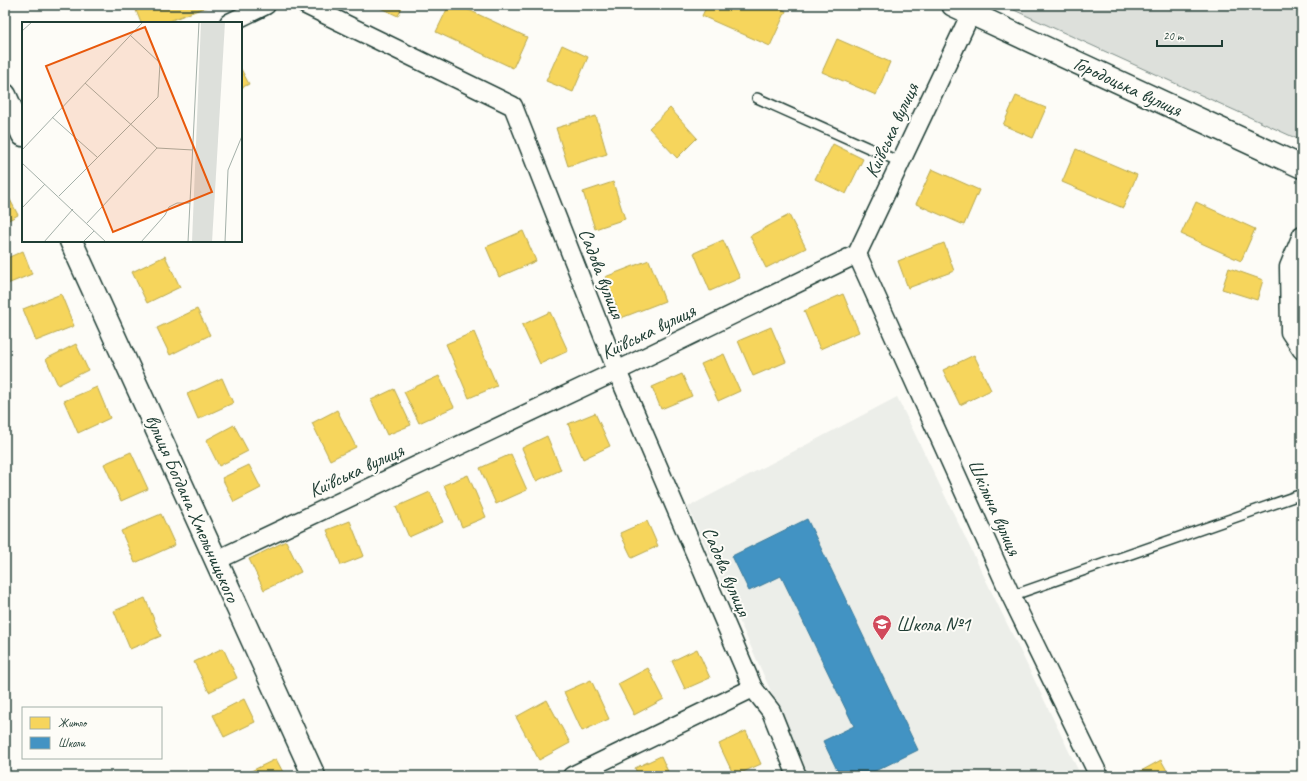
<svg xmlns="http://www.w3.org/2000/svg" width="1307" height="781" font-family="Caveat,sans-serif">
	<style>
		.built { fill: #eceee9 }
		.green { fill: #dde0db; stroke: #7e8e88 }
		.homes { fill: #f6d55c; stroke: #b6a750 }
		.schools { fill: #4393c3; stroke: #387998 }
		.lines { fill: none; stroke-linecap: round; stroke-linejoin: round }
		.service-casing { stroke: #1f3d34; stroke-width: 12 }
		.minor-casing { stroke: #1f3d34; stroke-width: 21 }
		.secondary-casing { stroke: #1f3d34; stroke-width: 25 }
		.service { stroke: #fdfcf7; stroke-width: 9 }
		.minor { stroke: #fdfcf7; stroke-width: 18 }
		.secondary { stroke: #fdfcf7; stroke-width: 22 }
		.labels { text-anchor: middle; stroke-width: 4; stroke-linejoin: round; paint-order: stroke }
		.street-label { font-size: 20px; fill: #1f3d34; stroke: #fdfcf7 }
		.poi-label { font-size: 20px; fill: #1f3d34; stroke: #fdfcf7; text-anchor: start }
		.inset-road { fill: none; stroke: #a4b0a9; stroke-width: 1 }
		.view { fill: #e8590c; fill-opacity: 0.15; stroke: #e8590c; stroke-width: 2 }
		.inset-edge { fill: none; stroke: #1f3d34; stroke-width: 2 }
	</style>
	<rect width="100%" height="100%" fill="#fdfcf7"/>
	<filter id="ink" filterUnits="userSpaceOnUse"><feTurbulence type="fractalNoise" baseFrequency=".025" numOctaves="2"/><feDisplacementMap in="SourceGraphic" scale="8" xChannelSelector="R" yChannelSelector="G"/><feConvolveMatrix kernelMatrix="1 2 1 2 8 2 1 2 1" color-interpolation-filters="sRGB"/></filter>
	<g filter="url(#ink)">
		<path class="built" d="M897 397 1081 776H809L688 507Z"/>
		<path class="green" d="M1003 5H1302V141Z"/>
		<g class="homes">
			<path d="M134 5H205L206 7 164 23H141Z"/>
			<path d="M374 5H403L398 16Z"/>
			<path d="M449 5H458L527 37 513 68 436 32Z"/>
			<path d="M707 5H772L786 11 770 46 702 16Z"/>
			<path d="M837 39 890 62 876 95 822 72Z"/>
			<path d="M562 45 588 57 573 92 546 81Z"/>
			<path d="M241 69 249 84 241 88Z"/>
			<path d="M1016 96 1046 108 1033 138 1003 125Z"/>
			<path d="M670 108 697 138 677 158 649 128Z"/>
			<path d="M596 116 607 154 568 166 556 128Z"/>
			<path d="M833 144 863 159 846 194 815 179Z"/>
			<path d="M1076 149 1137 175 1123 208 1062 182Z"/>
			<path d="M932 169 979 190 964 225 916 204Z"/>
			<path d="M613 182 625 219 595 229 583 192Z"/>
			<path d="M5 190 18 215 5 222Z"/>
			<path d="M1196 202 1255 229 1241 261 1181 234Z"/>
			<path d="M789 215 806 248 766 268 750 236Z"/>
			<path d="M523 231 536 261 499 277 486 247Z"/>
			<path d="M723 240 740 278 710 291 694 253Z"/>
			<path d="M944 243 954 271 908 288 898 261Z"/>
			<path d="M23 251 32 274 5 285V259Z"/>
			<path d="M165 256 180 287 147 303 132 272Z"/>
			<path d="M649 260 665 301 621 318 605 277Z"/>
			<path d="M1229 268 1263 280 1257 300 1222 289Z"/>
			<path d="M61 294 74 326 36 341 23 309Z"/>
			<path d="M843 294 859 332 820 349 804 311Z"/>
			<path d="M197 309 210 335 170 355 157 328Z"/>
			<path d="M550 312 568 351 540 364 522 325Z"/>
			<path d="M771 327 786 362 753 376 738 341Z"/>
			<path d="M474 332 497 386 469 398 446 344Z"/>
			<path d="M76 344 88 370 58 385 46 359Z"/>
			<path d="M724 354 740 391 718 401 701 364Z"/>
			<path d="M974 355 991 390 960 405 943 370Z"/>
			<path d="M682 374 692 396 661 409 652 387Z"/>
			<path d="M439 376 454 407 419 423 404 392Z"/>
			<path d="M222 378 233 403 198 419 187 394Z"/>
			<path d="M97 387 110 418 78 433 64 401Z"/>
			<path d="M394 389 411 425 387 435 371 400Z"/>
			<path d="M337 410 356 447 330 460 312 423Z"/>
			<path d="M595 413 610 446 583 459 568 424Z"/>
			<path d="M234 425 248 451 219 466 206 440Z"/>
			<path d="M547 436 561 470 536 481 522 448Z"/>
			<path d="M131 452 148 489 121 501 104 464Z"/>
			<path d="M511 454 527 490 496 504 480 468Z"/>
			<path d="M249 465 261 488 234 502 222 478Z"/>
			<path d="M468 475 486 517 462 527 444 485Z"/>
			<path d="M430 492 443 522 409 537 396 507Z"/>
			<path d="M161 514 175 545 135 563 121 531Z"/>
			<path d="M350 521 364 556 341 565 327 530Z"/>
			<path d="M647 521 658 546 632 558 620 533Z"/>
			<path d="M286 541 301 572 264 590 249 559Z"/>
			<path d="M145 598 161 636 130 649 114 611Z"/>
			<path d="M223 648 237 678 209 692 194 662Z"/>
			<path d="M697 649 710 678 685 689 672 661Z"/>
			<path d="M648 668 664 699 634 715 618 684Z"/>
			<path d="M591 680 609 719 582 731 564 692Z"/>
			<path d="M244 699 255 722 224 737 213 715Z"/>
			<path d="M547 700 570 743 539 760 516 717Z"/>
			<path d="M746 731 761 764 734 776 719 744Z"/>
			<path d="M661 756 670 776H638L635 768Z"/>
			<path d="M276 759 285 776H243V775Z"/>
			<path d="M1161 760 1170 776H1132Z"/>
		</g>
		<path class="schools" d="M807 519 918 750 865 776H840L823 741 854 726 781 576 749 591 732 556Z"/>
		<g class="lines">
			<defs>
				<g id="service">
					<path d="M757 98 900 162"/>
					<path d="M1011 596 1302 494"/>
				</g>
				<g id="minor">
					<path d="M306 5 513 106 617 371 753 688 771 711 797 776"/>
					<path d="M229 23 266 5"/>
					<path d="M1302 235 1289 267 1290 332 1302 350"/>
					<path d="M857 254 1011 596 1099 776"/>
					<path d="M217 560 617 371 857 254 971 13"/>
					<path d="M572 776 753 688"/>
				</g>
				<g id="secondary">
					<path d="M953 5 1302 167"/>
					<path d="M5 95 23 135"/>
					<path d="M71 241 314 776"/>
				</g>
			</defs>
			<use href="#service" class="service-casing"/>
			<use href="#minor" class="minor-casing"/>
			<use href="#secondary" class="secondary-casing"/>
			<use href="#service" class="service"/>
			<use href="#minor" class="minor"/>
			<use href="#secondary" class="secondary"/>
		</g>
	</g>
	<defs>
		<symbol id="school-pin" viewBox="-11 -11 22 30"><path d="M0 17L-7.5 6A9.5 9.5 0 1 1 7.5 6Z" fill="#d1495b" stroke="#fdfcf7"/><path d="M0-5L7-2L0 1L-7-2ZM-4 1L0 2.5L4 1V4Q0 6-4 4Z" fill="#fff"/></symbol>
	</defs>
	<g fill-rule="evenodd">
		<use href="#school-pin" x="871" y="613" width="22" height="30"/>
	</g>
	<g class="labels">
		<g class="street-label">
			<text transform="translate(1128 86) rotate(25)" y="7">Городоцька вулиця</text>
			<text transform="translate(891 130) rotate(-65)" y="7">Київська вулиця</text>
			<text transform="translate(602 273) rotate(69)" y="7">Садова вулиця</text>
			<text transform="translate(648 331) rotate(-26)" y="7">Київська вулиця</text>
			<text transform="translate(356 470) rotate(-25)" y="7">Київська вулиця</text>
			<text transform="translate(995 507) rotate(66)" y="7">Шкільна вулиця</text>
			<text transform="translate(193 508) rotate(66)" y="7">вулиця Богдана Хмельницького</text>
			<text transform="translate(727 571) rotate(67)" y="7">Садова вулиця</text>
		</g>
		<g class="poi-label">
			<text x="896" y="631">Школа №1</text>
		</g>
	</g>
	<g transform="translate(22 22)">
		<rect width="220" height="220" fill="#fdfcf7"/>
		<path d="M179 0H203L190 220H170Z" fill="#dde0db"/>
		<path class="inset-road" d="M0 9 10 0M63 61 135 126 171 128M30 95 75 135M0 128 121 0M0 141 84 220M37 174 136 75 138 41 108 13M0 186 23 162M65 201 135 126M22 220 51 187M61 220 72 209M119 220 143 193 147 185 155 181H168M166 220 177 0M203 220 206 148 220 114"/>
		<path class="view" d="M123 5 190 170 91 210 24 44Z"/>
		<rect width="220" height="220" class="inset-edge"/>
	</g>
	<rect width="1307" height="781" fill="none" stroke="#fdfcf7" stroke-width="20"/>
	<rect x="10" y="10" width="1287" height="761" fill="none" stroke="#1f3d34" stroke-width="1.5" filter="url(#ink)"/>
	<rect x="22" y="707" width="140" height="52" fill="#fdfcf7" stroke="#a4b0a9"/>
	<rect x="30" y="717" width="20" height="12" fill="#f6d55c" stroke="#a4b0a9"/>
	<text x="58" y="727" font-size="12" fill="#1f3d34">Житло</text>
	<rect x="30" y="737" width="20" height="12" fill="#4393c3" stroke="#a4b0a9"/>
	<text x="58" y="747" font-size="12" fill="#1f3d34">Школи</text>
	<path d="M1157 40v6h65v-6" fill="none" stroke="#1f3d34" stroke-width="2"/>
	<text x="1163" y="40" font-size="12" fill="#1f3d34" stroke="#fdfcf7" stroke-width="3" paint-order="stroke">20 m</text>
</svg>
